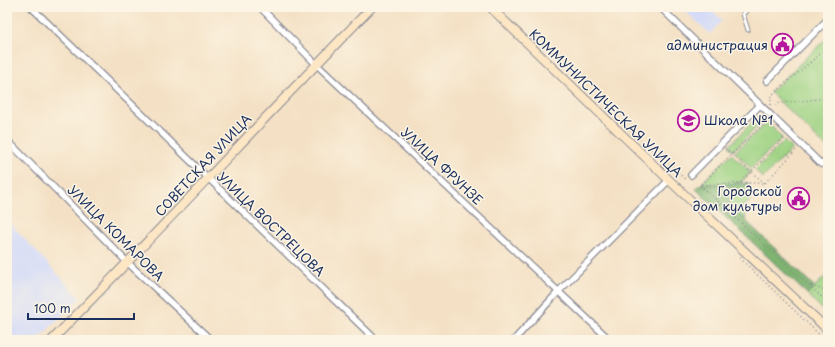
<svg xmlns="http://www.w3.org/2000/svg" width="835" height="347" font-family="'Playpen Sans',sans-serif">
	<style>
		.built { fill: #d1d9f9 }
		.green { fill: #9dd282; stroke: #5c8070 }
		.forest { fill: #7eb470; stroke: #4c7267 }
		.lines { fill: none; stroke-linecap: round; stroke-linejoin: round }
		.lane-casing { stroke: #888892; stroke-width: 5 }
		.street-casing { stroke: #888892; stroke-width: 8 }
		.secondary-casing { stroke: #888892; stroke-width: 10 }
		.path { stroke: #888892; stroke-width: 1.5; stroke-dasharray: 1 3; stroke-linecap: butt }
		.lane { stroke: #fff; stroke-width: 3 }
		.street { stroke: #fff; stroke-width: 5.5 }
		.secondary { stroke: #fce6c4; stroke-width: 8 }
		.labels { text-anchor: middle; stroke-width: 3; stroke-linejoin: round; paint-order: stroke }
		.poi-label { font-size: 13px; fill: #1b2f5e; stroke: #fcf5e5; text-anchor: end }
		.street-label { font-size: 13px; fill: #1b2f5e; stroke: #fcf5e5 }
	</style>
	<rect width="100%" height="100%" fill="#fcf5e5"/>
	<filter id="ink" filterUnits="userSpaceOnUse"><feTurbulence type="fractalNoise" baseFrequency=".025" numOctaves="2"/><feDisplacementMap in="SourceGraphic" scale="8" xChannelSelector="R" yChannelSelector="G"/><feConvolveMatrix kernelMatrix="1 2 1 2 8 2 1 2 1" color-interpolation-filters="sRGB"/></filter>
	<filter id="wash" filterUnits="userSpaceOnUse"><feTurbulence type="fractalNoise" baseFrequency=".012" numOctaves="4" result="noise"/><feDisplacementMap in="SourceGraphic" scale="16" xChannelSelector="R" yChannelSelector="G"/><feGaussianBlur stdDeviation="0.9" result="paint"/><feColorMatrix in="noise" values="0 0 0 0 0 0 0 0 0 0 0 0 0 0 0 0 0 1.4 0 .05"/><feComposite in="paint" operator="in"/></filter>
	<g filter="url(#wash)">
		<rect width="100%" height="100%" fill="#f4e1c5"/>
		<g class="built">
			<path d="M681 7H708L722 20 710 34Z"/>
			<path d="M7 220 80 298 37 340H7Z"/>
		</g>
		<g class="green">
			<path d="M828 37V149L770 92Z"/>
			<path d="M757 117 762 122 733 151 729 146Z"/>
			<path d="M767 122 782 138 751 168 735 152Z"/>
			<path d="M784 141 792 149 763 178 755 170Z"/>
			<path d="M731 154 751 172 740 183 700 185Z"/>
			<path d="M749 183 750 201 744 206 746 221 732 209 729 199Z"/>
			<path d="M828 274V315L807 294Z"/>
		</g>
		<path class="forest" d="M749 183 729 199 732 209 744 219 815 287 807 294 696 189 700 185Z"/>
	</g>
	<g filter="url(#ink)">
		<g class="lines">
			<defs>
				<path id="lane" d="M748 30 743 14 750 7"/>
				<g id="street">
					<path d="M31 7 376 340"/>
					<path d="M260 7 316 64 610 340"/>
					<path d="M660 7 821 164"/>
					<path d="M767 81 828 19"/>
					<path d="M7 140 128 263 211 340"/>
					<path d="M691 175 760 105"/>
					<path d="M514 340 559 291 669 180"/>
				</g>
				<g id="secondary">
					<path d="M490 7 669 180 828 330"/>
					<path d="M52 340C160 230 265 117 372 7"/>
				</g>
			</defs>
			<use href="#lane" class="lane-casing"/>
			<use href="#street" class="street-casing"/>
			<use href="#secondary" class="secondary-casing"/>
			<g class="path">
				<path d="M651 7 654 10"/>
				<path d="M770 105 772 95 828 47"/>
				<path d="M775 105 780 103 828 98"/>
				<path d="M766 118 764 123 700 185 740 183 785 137"/>
				<path d="M624 125 685 179"/>
				<path d="M725 148 751 172 765 183H740"/>
				<path d="M765 183 797 149"/>
				<path d="M700 185 828 303"/>
				<path d="M740 258 825 340"/>
				<path d="M811 286 828 291"/>
			</g>
			<use href="#lane" class="lane"/>
			<use href="#street" class="street"/>
			<use href="#secondary" class="secondary"/>
		</g>
	</g>
	<defs>
		<symbol id="civic-ring" viewBox="-11 -11 22 22"><circle r="9.5" fill="#fcf5e5" stroke="#b5179e" stroke-width="1.5"/><path d="M-.6-6.5H3V-4.5H.6V-3L4-1V1h2V6H-6V1h2V-1L-.6-3ZM-1.2 2.5V6h2.4V2.5Z" fill="#b5179e"/></symbol>
		<symbol id="school-ring" viewBox="-11 -11 22 22"><circle r="9.5" fill="#fcf5e5" stroke="#b5179e" stroke-width="1.5"/><path d="M0-5L7-2L0 1L-7-2ZM-4 1L0 2.5L4 1V4Q0 6-4 4Z" fill="#b5179e"/></symbol>
	</defs>
	<g fill-rule="evenodd">
		<use href="#civic-ring" x="770" y="32" width="25" height="25"/>
		<use href="#school-ring" x="676" y="108" width="25" height="25"/>
		<use href="#civic-ring" x="786" y="186" width="25" height="25"/>
	</g>
	<g class="labels">
		<g class="poi-label">
			<text x="768" y="50">администрация</text>
			<text x="704" y="125" text-anchor="start">Школа №1</text>
			<text x="782" y="196">Городской<tspan x="782" dy="15">дом культуры</tspan></text>
		</g>
		<g class="street-label">
			<text transform="translate(606 103) rotate(44)" y="5">КОММУНИСТИЧЕСКАЯ УЛИЦА</text>
			<text transform="translate(203 165) rotate(-47)" y="5">СОВЕТСКАЯ УЛИЦА</text>
			<text transform="translate(442 166) rotate(43)" y="5">УЛИЦА ФРУНЗЕ</text>
			<text transform="translate(271 224) rotate(44)" y="5">УЛИЦА ВОСТРЕЦОВА</text>
			<text transform="translate(116 233) rotate(45)" y="5">УЛИЦА КОМАРОВА</text>
		</g>
	</g>
	<rect width="835" height="347" fill="none" stroke="#fcf5e5" stroke-width="24"/>
	<path d="M28 313v6h106v-6" fill="none" stroke="#1b2f5e" stroke-width="2"/>
	<text x="34" y="313" font-size="12" fill="#1b2f5e" stroke="#fcf5e5" stroke-width="3" paint-order="stroke">100 m</text>
</svg>
